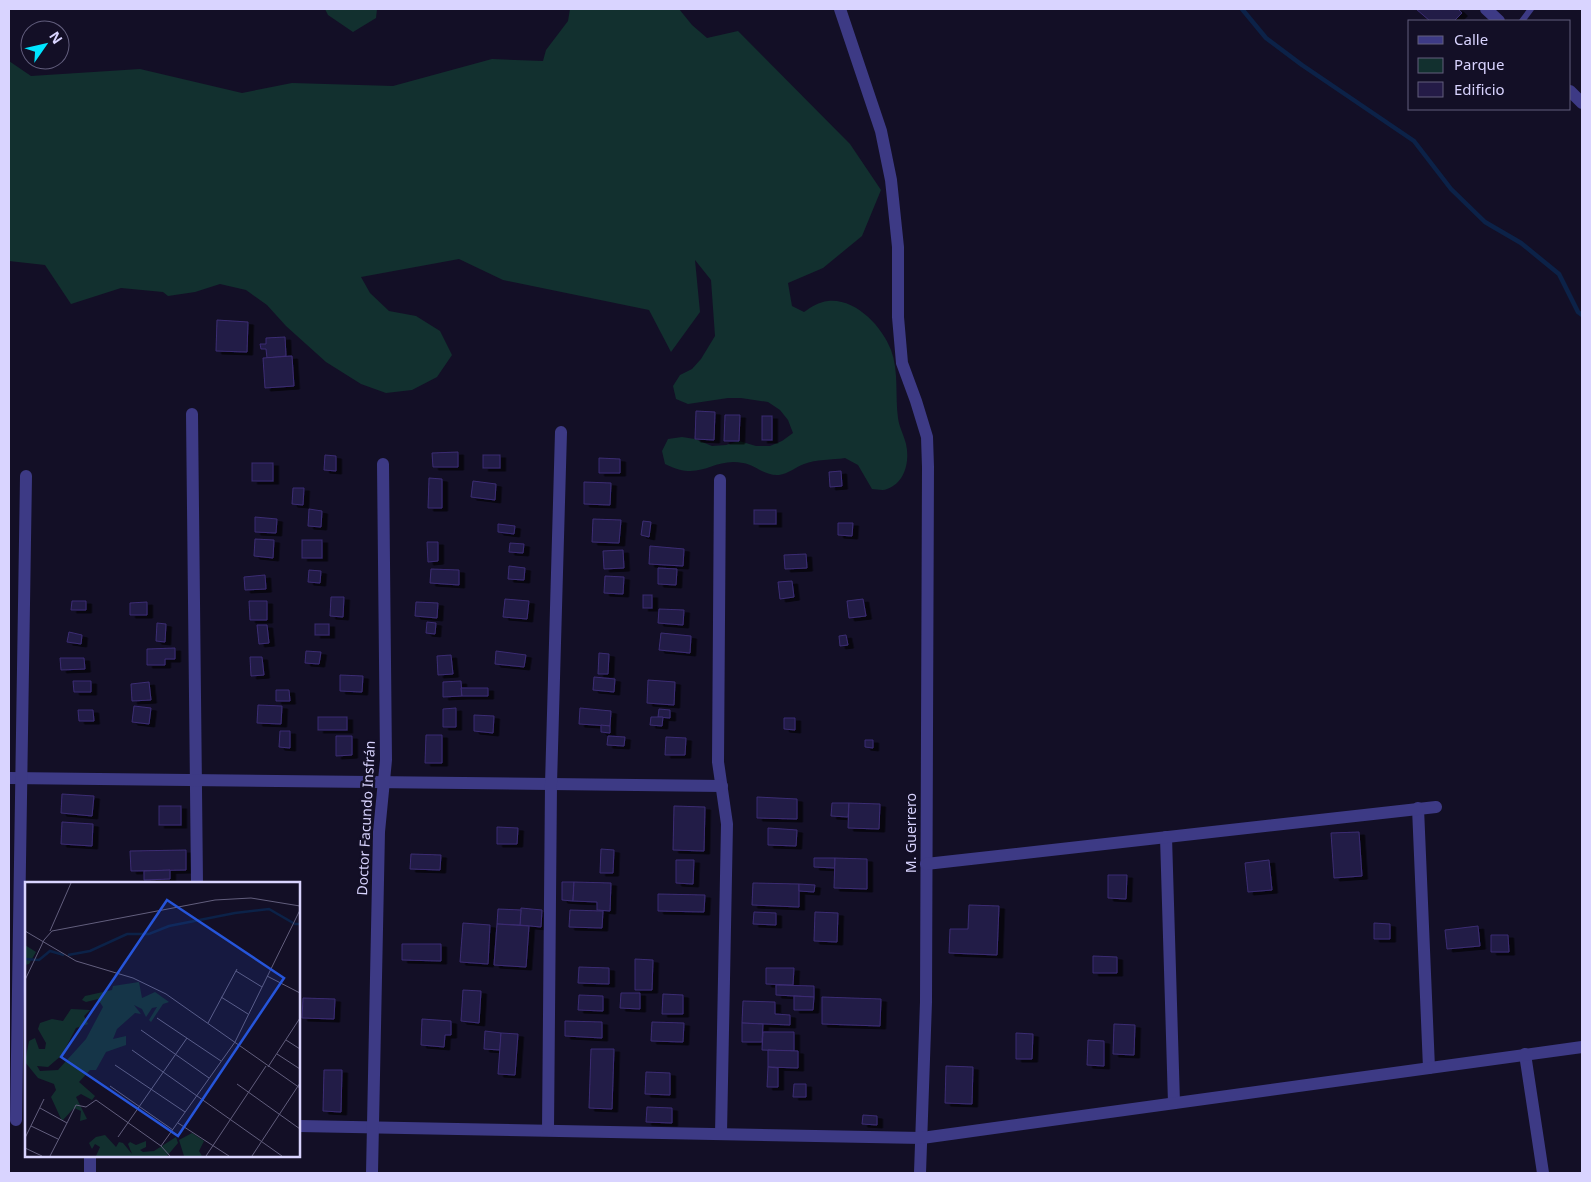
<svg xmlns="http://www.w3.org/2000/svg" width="1591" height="1182" font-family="'Noto Sans',sans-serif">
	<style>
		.green { fill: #12302f }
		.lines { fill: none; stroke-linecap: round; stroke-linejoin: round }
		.stream { stroke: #0c2248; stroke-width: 4.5 }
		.building { fill: #241b47; stroke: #3b2d73; filter: url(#shadow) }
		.service { stroke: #3d3a85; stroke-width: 6 }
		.minor { stroke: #3d3a85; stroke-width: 12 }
		.labels { text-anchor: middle; stroke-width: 5; stroke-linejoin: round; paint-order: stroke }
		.street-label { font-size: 14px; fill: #d9d4ff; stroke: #130f26 }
		.inset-river { fill: none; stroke: #0c2248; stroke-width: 2.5 }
		.inset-road { fill: none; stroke: #625e7d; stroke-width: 1 }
		.view { fill: #2655da; fill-opacity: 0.15; stroke: #2655da; stroke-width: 2.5 }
		.inset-edge { fill: none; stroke: #d9d4ff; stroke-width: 2.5 }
	</style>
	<defs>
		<filter id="shadow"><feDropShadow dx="5.5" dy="3" stdDeviation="0" flood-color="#0009"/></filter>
	</defs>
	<rect width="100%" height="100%" fill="#130f26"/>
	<g class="green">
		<path d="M325 9H377L376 18 353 32 328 15Z"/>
		<path d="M570 9H679L692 25 707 38 738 31 850 144 881 190 862 236 823 268 788 283 792 306 804 312C811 307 819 302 828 301 855 298 882 326 891 350 899 371 895 396 898 418 899 427 904 435 906 444 910 461 905 483 887 489 883 491 877 489 872 489L858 465 845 458C832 460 816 459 804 464 796 467 788 474 779 475 764 476 756 465 743 463 711 457 702 483 665 464L662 451 668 439 682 437 695 439 712 446 726 445 739 441 756 446H770L782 441 793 433 788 420 780 410 768 402 741 398H728L688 404 676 399 673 386 680 375 692 369 701 359 715 336 711 280 695 260 700 312 671 352 649 310 503 280 459 259 361 277 370 293 389 311 416 316 440 331 452 355 437 377 412 390 386 393 361 384 326 362 286 326 267 305 246 290 220 284 195 292 168 296 163 292 121 288 71 304 45 265 9 261V61L31 76 140 69 242 93 292 83 393 86 492 59 543 61 546 50 568 21Z"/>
	</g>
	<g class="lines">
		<path class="stream" d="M1242 9 1266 38 1302 65 1414 141 1451 189 1485 222 1521 243 1559 274 1578 312 1582 315"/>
	</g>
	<g class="building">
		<path d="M1416 9H1458L1462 13 1454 21H1430Z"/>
		<path d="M217 320 248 322 247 352 216 351Z"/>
		<path d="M285 337 286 356 267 358 266 349H261L260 344H266V338Z"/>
		<path d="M292 356 294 386 265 388 263 358Z"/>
		<path d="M696 411 715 412 714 440 695 439Z"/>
		<path d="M725 415H740L739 441H724Z"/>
		<rect x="762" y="416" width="10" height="24"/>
		<path d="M458 452V467H433L432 453Z"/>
		<path d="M325 455 336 456V471L324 470Z"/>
		<rect x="483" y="455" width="17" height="13"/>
		<path d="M599 458 620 459V473H599Z"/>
		<rect x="252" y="463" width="21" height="18"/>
		<path d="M841 471 842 486 830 487 829 472Z"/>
		<path d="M429 478 442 479V508H428Z"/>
		<path d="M473 481 496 484 495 500 471 497Z"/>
		<path d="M584 482 611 483 610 505 584 504Z"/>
		<path d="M293 488H304L303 505 292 504Z"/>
		<path d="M309 509 322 511 321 527 308 526Z"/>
		<rect x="754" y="510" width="22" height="14"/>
		<path d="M255 517 277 519 276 533 255 532Z"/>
		<path d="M593 519 621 520 619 543 592 542Z"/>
		<path d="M643 521 651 522 649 537 641 535Z"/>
		<path d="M838 523H853L852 536 838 535Z"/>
		<path d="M498 524 515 526 514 534 498 532Z"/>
		<path d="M255 539 274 540 273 558 254 556Z"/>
		<rect x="302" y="540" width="20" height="18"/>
		<path d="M427 542H438V561L428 562Z"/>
		<path d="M510 543 524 544 523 553 509 552Z"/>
		<path d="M650 546 684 549 683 566 649 564Z"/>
		<path d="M623 550 624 568 604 569 603 551Z"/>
		<path d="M806 554 807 568 785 569 784 555Z"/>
		<path d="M509 566 525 568 524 580 508 579Z"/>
		<path d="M658 568 677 569 676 585 658 584Z"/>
		<path d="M431 569 459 570V585L430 583Z"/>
		<path d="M309 570 321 571 320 583 308 582Z"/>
		<path d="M265 575 266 589 245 590 244 577Z"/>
		<path d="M605 576 624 577 623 594 604 593Z"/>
		<path d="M792 581 794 597 780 599 778 582Z"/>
		<rect x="643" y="595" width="9" height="13"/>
		<path d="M331 597H344L343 617 330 616Z"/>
		<path d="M505 599 529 601 527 619 503 617Z"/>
		<path d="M863 599 866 616 849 618 847 601Z"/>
		<path d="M72 601H86V610H71Z"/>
		<path d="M249 601H267V620H250Z"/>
		<path d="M147 602V615H130V603Z"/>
		<path d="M416 602 438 603 437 618 415 616Z"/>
		<path d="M659 609 684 610 683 625 658 623Z"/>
		<path d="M427 622 436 623 435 634 426 633Z"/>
		<path d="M157 623 166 624 165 642 156 641Z"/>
		<rect x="315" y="624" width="14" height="11"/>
		<path d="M257 625H267L269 643 259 644Z"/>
		<path d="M69 632 82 635 81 644 67 642Z"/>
		<path d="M661 633 691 636 690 653 659 650Z"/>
		<path d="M846 635 848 645 840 646 839 636Z"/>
		<path d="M175 648V659H165V665H147V649Z"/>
		<path d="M306 651 321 652 319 664 305 663Z"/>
		<path d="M496 651 526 655 524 667 495 664Z"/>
		<path d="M599 653 609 654 608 674H598Z"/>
		<path d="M451 655 453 674 438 675 437 656Z"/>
		<path d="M250 657H262L264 675 251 676Z"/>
		<path d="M60 658H84L85 669 61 670Z"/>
		<path d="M340 675 363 676 362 692 340 691Z"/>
		<path d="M594 677 615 679 614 692 593 690Z"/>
		<path d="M648 680 675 682 674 705 647 703Z"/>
		<path d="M73 681H91V692H74Z"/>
		<path d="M461 681 462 696 443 697V682Z"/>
		<path d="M149 682 151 700 132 701 131 684Z"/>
		<path d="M461 688H488V696H462Z"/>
		<path d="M276 690H289L290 701H276Z"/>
		<path d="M258 705 282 706 281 724 257 723Z"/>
		<path d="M134 706 151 708 149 724 132 722Z"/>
		<path d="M456 708V727H443V709Z"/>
		<path d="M580 708 611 711 610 726 579 724Z"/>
		<path d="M659 709 670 710V718L658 717Z"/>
		<path d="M78 710H93L94 721H79Z"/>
		<path d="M474 715 494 716 493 733 474 731Z"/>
		<rect x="318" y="717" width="29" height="13"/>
		<path d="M651 717H663L662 726 650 725Z"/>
		<path d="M784 718H795V730L784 729Z"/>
		<path d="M601 725 610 726V733L601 732Z"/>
		<path d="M280 731H290V748L279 747Z"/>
		<path d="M426 735H442V763H425Z"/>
		<path d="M336 736H352V755L336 756Z"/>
		<path d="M608 736 625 737 624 746 607 745Z"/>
		<path d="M666 737 686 738 685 755H665Z"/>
		<path d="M865 740H873V748L865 747Z"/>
		<path d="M62 794 94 796 92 816 61 813Z"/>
		<path d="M757 797 797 799V819L757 818Z"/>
		<path d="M832 803H849L848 817 831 816Z"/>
		<path d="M849 803 880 804 879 829 848 828Z"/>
		<rect x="159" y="806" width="22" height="19"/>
		<path d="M674 806 705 807 704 851 673 850Z"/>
		<path d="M62 822 93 824 92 846 61 844Z"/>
		<path d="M497 827 518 828 517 844H497Z"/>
		<path d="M768 828 797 830 796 846 768 845Z"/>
		<path d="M1359 832 1362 876 1334 878 1331 833Z"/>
		<path d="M601 849 614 850 613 873H600Z"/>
		<path d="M186 850V870L131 871 130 851Z"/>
		<path d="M411 854 441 855 440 870 410 869Z"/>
		<path d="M814 858H835V868L814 867Z"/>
		<path d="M835 858 867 859V889L834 888Z"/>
		<path d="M676 860H694L693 884 676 883Z"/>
		<path d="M1269 860 1272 890 1248 892 1245 863Z"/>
		<path d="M170 870V879L144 880V871Z"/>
		<path d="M1108 875H1127L1126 899 1108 898Z"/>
		<path d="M562 882H574L573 901 562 900Z"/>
		<path d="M574 882 611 883 610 911 597 910V902L573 901Z"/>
		<path d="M753 883 799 884V907L752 905Z"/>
		<path d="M799 884 815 885 814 892 799 891Z"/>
		<path d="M658 894 705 895 704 912 658 911Z"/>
		<path d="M969 905 999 906 997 955 949 953 950 929H968Z"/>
		<path d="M521 908 542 910 541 927 520 925Z"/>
		<path d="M498 909 521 910 520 925 497 924Z"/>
		<path d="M570 910 603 911 602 928 569 927Z"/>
		<path d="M754 912 776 913V925L753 924Z"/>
		<path d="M815 912 838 913 837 942 814 941Z"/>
		<path d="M463 923 490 925 488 964 460 962Z"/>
		<path d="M1374 923 1390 924V939H1374Z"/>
		<path d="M497 924 529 926 526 967 494 965Z"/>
		<path d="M1478 926 1480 946 1447 949 1445 930Z"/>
		<path d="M1491 935H1508L1509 952H1491Z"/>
		<path d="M402 944H441V961L402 960Z"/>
		<path d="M1093 956 1117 957V973H1093Z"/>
		<path d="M635 959 653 960 652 990H635Z"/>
		<path d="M579 967 609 968V984L578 983Z"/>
		<path d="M766 968H794L793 985 766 984Z"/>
		<path d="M776 985 814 986V997L776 995Z"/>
		<path d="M463 990 481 991 479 1023 461 1021Z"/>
		<path d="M621 993H640V1009L620 1008Z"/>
		<path d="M663 994 683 995V1014H662Z"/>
		<path d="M579 995 603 996V1011L578 1010Z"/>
		<path d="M794 996 814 997 813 1010H794Z"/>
		<path d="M822 997 881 999 880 1026 822 1024Z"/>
		<path d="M303 998 335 999 334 1019 302 1018Z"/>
		<path d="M743 1001 775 1002V1014L790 1015V1025L742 1023Z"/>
		<path d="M422 1019 451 1021V1035H445L444 1047 421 1045Z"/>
		<path d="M565 1021 602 1022V1038L565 1036Z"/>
		<path d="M652 1022 684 1023 683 1042 651 1041Z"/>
		<path d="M742 1023 763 1024 762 1042H742Z"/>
		<path d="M1114 1024 1135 1025 1134 1055 1113 1054Z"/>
		<path d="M485 1031 501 1033 500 1050 484 1049Z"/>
		<path d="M763 1032H794V1051L762 1050Z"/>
		<path d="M501 1033 518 1034 515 1075 498 1074Z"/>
		<path d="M1016 1033 1033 1034 1032 1059H1016Z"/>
		<path d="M1088 1040 1104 1041V1066L1087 1065Z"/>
		<path d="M591 1049H614L612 1109 589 1108Z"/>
		<path d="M768 1050 798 1051V1068L768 1067Z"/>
		<path d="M946 1066 973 1067 972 1104 945 1103Z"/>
		<path d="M768 1067 778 1068V1087H767Z"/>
		<path d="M324 1070H342L341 1112 323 1111Z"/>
		<path d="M646 1072 670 1073V1095L645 1094Z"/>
		<path d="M794 1084H806V1097H793Z"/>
		<path d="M647 1107 672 1108V1123L646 1122Z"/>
		<path d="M863 1115 877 1116V1125L862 1124Z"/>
	</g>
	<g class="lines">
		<path class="service" d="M1522 21 1531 9"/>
		<g class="minor">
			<path d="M840 9 881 131 891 180 898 247V317L902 363 916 401 927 437 928 467 926 1002 920 1173"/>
			<path d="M1486 9 1499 21"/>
			<path d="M1570 91 1582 103"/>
			<path d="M192 414 197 883"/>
			<path d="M720 480 718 762 727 824 721 1134"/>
			<path d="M9 778 722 786"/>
			<path d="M1418 808 1429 1068"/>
			<path d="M1166 837 1174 1103"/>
			<path d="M926 864 1436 807"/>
			<path d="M1525 1054 1543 1173"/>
			<path d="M16 1120 26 476"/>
			<path d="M299 1126 922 1138 1582 1047"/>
			<path d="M548 1130 551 784 561 432"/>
			<path d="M90 1156V1173"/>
			<path d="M372 1173 379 832 386 760 383 464"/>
		</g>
	</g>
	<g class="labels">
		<g class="street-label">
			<text transform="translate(366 818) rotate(-87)" y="5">Doctor Facundo Insfrán</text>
			<text transform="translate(911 833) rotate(-90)" y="5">M. Guerrero</text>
		</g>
	</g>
	<g transform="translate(25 882)">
		<rect width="275" height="275" fill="#130f26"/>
		<path d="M0 63 11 70 4 82 0 83ZM114 100 117 116 130 110 144 120 138 122 126 140 124 138 132 125 127 126 121 135 117 127 109 123 116 132 110 131 92 147 88 157 101 154V163L81 170 71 188H65L54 200 70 214 67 218 56 212 51 215 62 237 55 239 56 229 49 226 37 239 26 215 31 208 29 202 13 196 0 180 4 159 10 156 14 167H20L21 161 13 147 15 141 27 137 38 139 46 127 65 128 59 134 63 142 51 146 37 173 23 185 12 184 15 189 33 188 61 157 78 125 73 117 61 120 57 118 60 114 87 108 88 104ZM167 251 179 259 174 269 177 274H159L154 258ZM80 253 91 265 94 260 98 261 107 272 103 262 105 260 111 263 121 259V265L115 268 118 270 129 269 151 255 153 261 142 274H71L75 265 70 262 67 267 64 261 71 255Z" fill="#12302f"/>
		<path class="inset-river" d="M43 73 65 69 102 52H124L144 44 210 31 244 27 270 42H275M0 77 14 78 25 69 39 73"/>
		<path class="inset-road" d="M0 49 51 79 108 96 141 112 275 206M25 49 46 1M211 89 237 105M242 94 275 111M0 98 19 58 27 49 190 18 226 16 275 24M196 115 223 132M132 136 196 179M183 141 212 87M116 148 184 196M261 158 275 167M107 168 257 274M252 172 275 187M90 183 160 230M243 185 275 136M212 202 275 247M85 204 148 248M15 226 42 241 51 223 61 225 71 218 136 264 145 274M153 241 204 274M6 244 33 257M93 255 162 156M0 256 19 217M136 264 210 160 275 28M0 266 17 274M25 274 42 241M181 274 241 184M227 274 275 201"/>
		<path class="view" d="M142 18 259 96 153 254 36 175Z"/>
		<rect width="275" height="275" class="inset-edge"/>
	</g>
	<rect width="1591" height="1182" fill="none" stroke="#d9d4ff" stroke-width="20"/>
	<rect x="1408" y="20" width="162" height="90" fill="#130f26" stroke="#625e7d"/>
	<rect x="1418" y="36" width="25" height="8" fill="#3d3a85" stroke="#625e7d"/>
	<text x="1454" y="45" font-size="15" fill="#d9d4ff">Calle</text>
	<rect x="1418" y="58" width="25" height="15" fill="#12302f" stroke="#625e7d"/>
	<text x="1454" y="70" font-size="15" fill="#d9d4ff">Parque</text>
	<rect x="1418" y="82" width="25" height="15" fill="#241b47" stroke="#625e7d"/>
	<text x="1454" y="95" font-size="15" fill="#d9d4ff">Edificio</text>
	<g transform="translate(45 45) rotate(56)"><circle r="24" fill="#130f26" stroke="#625e7d"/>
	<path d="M0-4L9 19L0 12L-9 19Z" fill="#00e5ff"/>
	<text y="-8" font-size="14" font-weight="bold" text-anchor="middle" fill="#d9d4ff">N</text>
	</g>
</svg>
